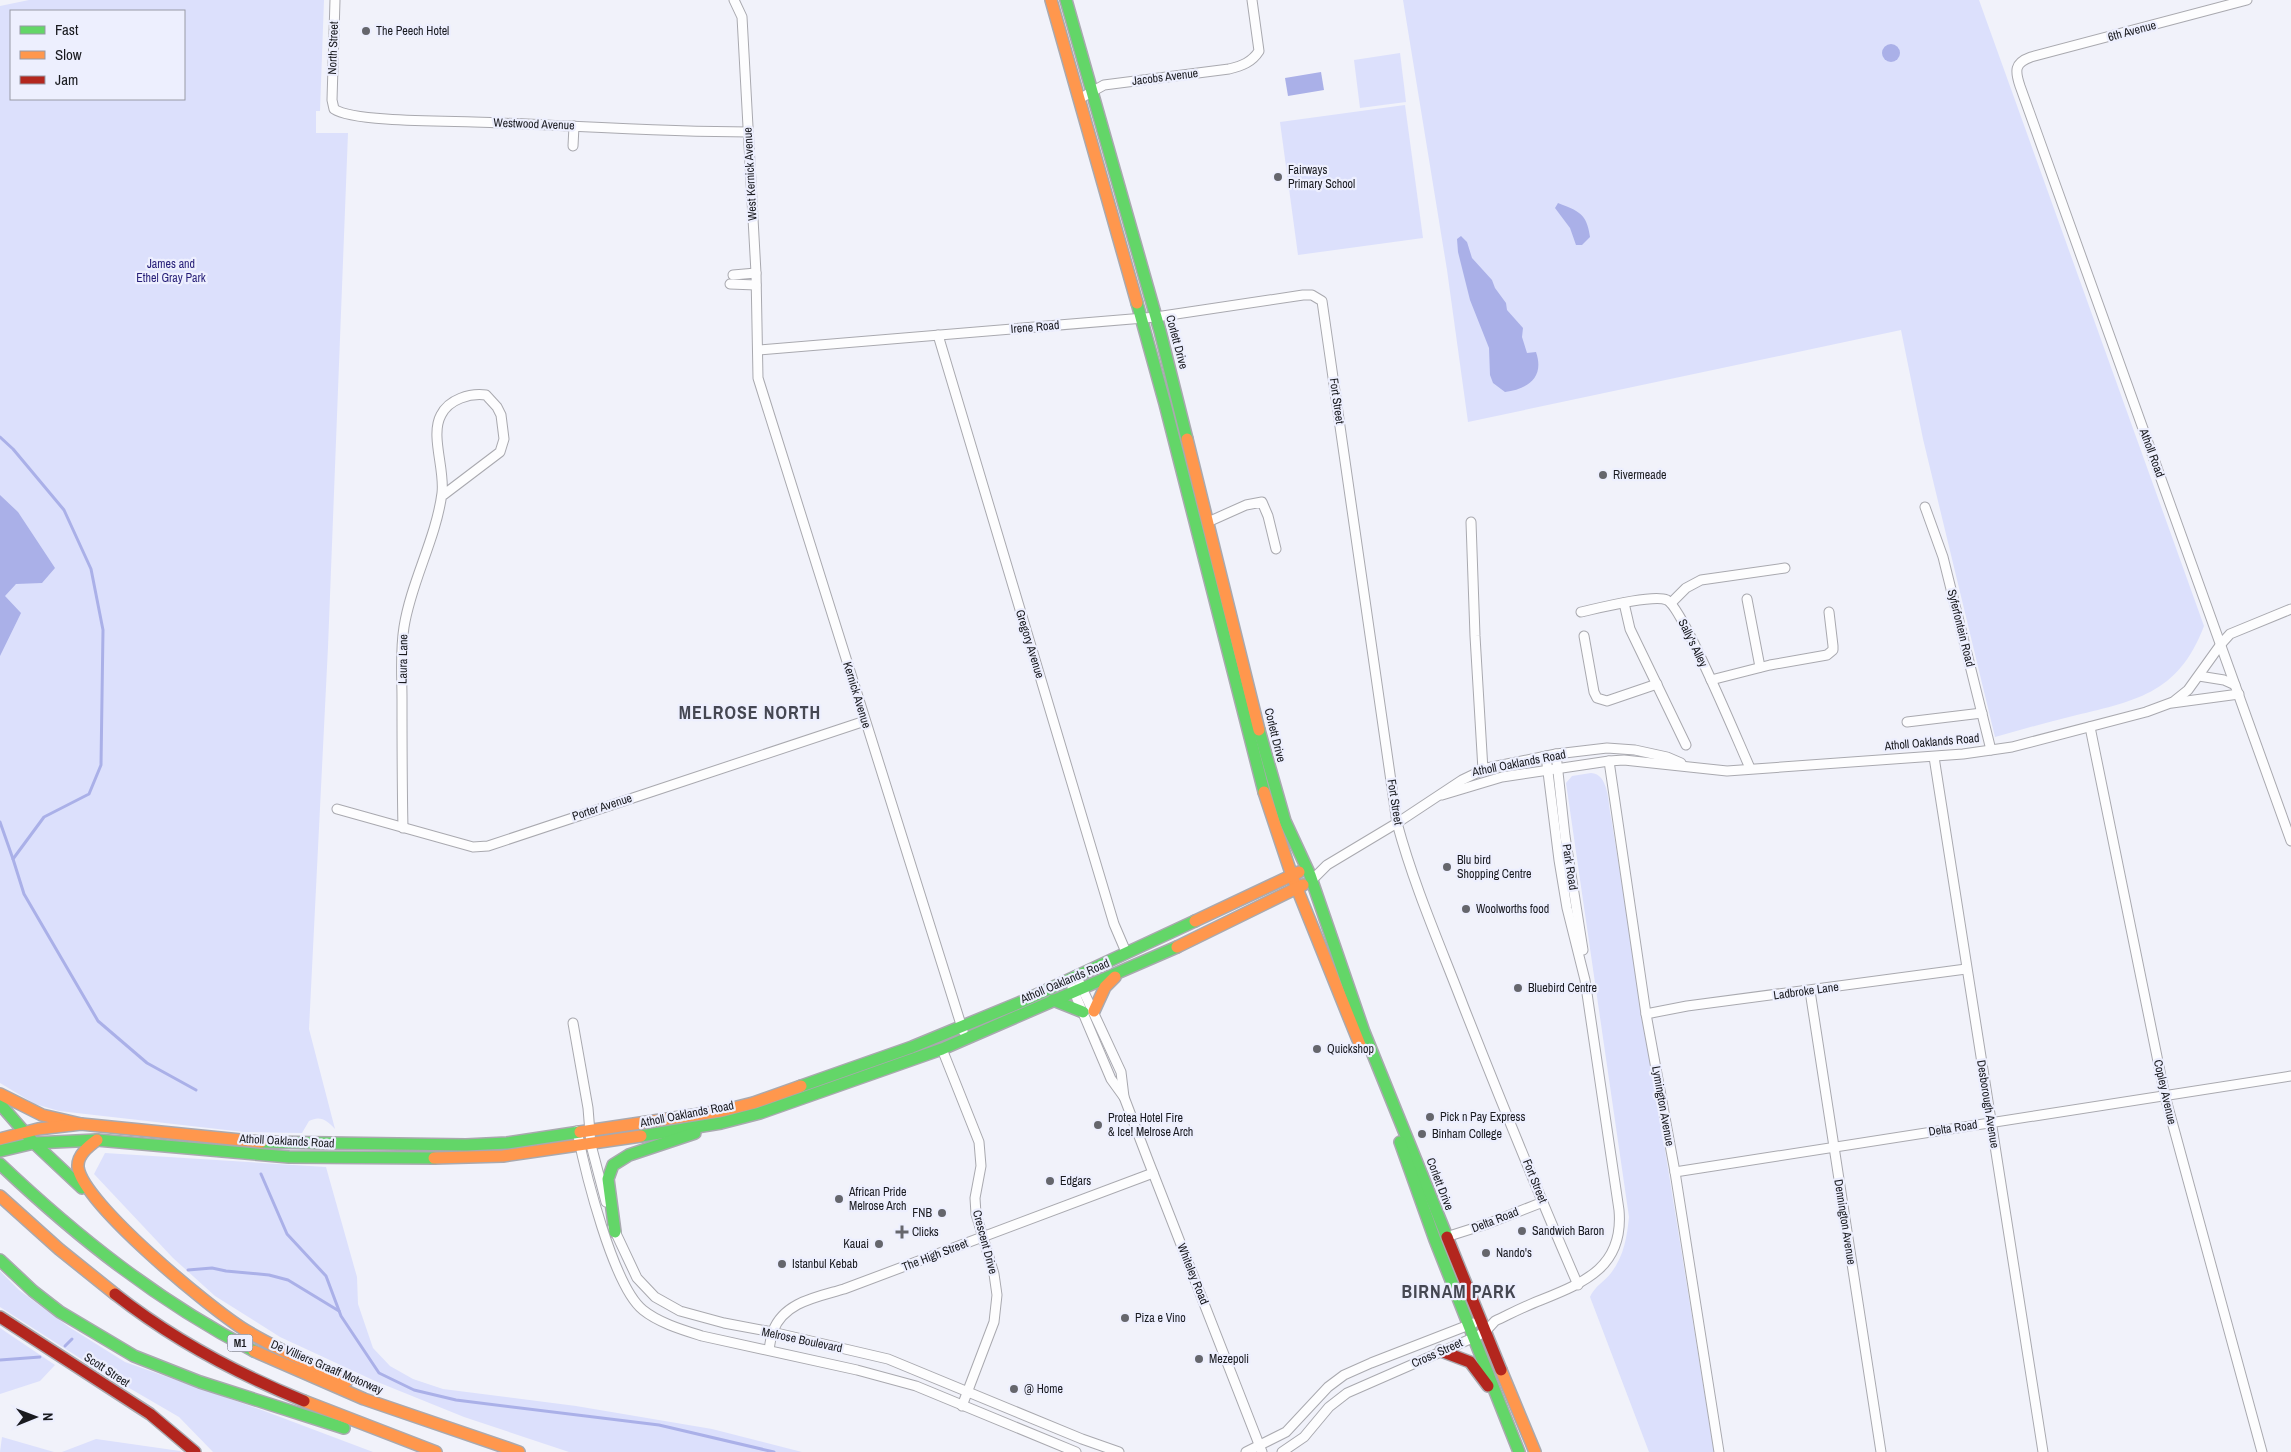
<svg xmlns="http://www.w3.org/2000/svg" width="2291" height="1452" font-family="'Archivo Narrow',sans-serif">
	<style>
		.green { fill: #dce0fc; fill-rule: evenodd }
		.water { fill: #aab0e8 }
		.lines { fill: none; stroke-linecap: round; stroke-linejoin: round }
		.stream { stroke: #aab0e8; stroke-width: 3 }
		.street-casing { stroke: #a9a9af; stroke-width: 11 }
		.fast-casing { stroke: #a9a9af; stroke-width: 14 }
		.slow-casing { stroke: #a9a9af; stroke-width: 14 }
		.jam-casing { stroke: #a9a9af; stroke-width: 14 }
		.street { stroke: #fdfdfe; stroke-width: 9 }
		.fast { stroke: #63d668; stroke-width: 11 }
		.slow { stroke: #ff974d; stroke-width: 11 }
		.jam { stroke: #b3261e; stroke-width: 11 }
		.poi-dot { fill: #65666c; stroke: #edeffe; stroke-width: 2 }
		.labels { text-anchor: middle; stroke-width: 4.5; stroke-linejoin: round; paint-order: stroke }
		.shield { fill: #edeffe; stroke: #595a62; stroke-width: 1 }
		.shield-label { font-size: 11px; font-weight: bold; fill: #191a1f }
		.poi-label { font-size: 12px; fill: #191a1f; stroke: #edeffe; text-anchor: start }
		.street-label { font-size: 12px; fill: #191a1f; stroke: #edeffe }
		.park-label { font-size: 12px; fill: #261e77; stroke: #edeffe }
		.district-label { font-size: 18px; font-weight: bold; letter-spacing: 1px; fill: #454752; stroke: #edeffe }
	</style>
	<rect width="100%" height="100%" fill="#f1f2fa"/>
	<g class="green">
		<path d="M29 0H324L320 111H316V133H348L328 647 309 1029 335 1129C327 1120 320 1115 309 1121L302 1133 244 1132 59 1111 35 1104 0 1083V6ZM11 11H184V99H11Z"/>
		<path d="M1403 0H1979L2204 626C2178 695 2134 701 2069 717 2044 723 2020 730 1995 737L1923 439 1901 330 1468 422 1447 270Z"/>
		<path d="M1400 53 1406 102 1360 108 1354 60Z"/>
		<path d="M1405 105 1423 238 1298 255 1280 122Z"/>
		<path d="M1591 773C1609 774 1608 803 1611 817L1714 1452H1649L1590 1297C1594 1287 1605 1281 1611 1273 1624 1256 1627 1237 1629 1217L1566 783 1572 776Z"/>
		<path d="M105 1153 326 1167 357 1277 358 1304 373 1348 390 1366 413 1379 443 1389 576 1406 712 1429 802 1452H569L464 1417 375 1381 280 1337 215 1296 173 1258 94 1174Z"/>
		<path d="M0 1271 19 1290 69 1327 125 1362 259 1409 373 1452H213L179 1417 100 1371 0 1307Z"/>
		<path d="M0 1328 55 1365 40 1381 0 1394Z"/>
		<path d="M2 1437 54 1452H0Z"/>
		<path d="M96 1439 180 1451 181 1452H62Z"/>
	</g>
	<g class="water">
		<circle cx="1891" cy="53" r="9"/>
		<path d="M1321 72 1324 90 1288 96 1285 78Z"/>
		<path d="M1558 203C1578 211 1587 213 1590 237L1582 245H1576L1570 228 1555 208Z"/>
		<path d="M1461 236 1467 242 1472 258 1492 280 1495 288 1506 303 1507 310 1523 328 1522 337 1527 353 1536 352C1545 378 1527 389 1505 392L1493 383 1490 375 1489 348 1470 300 1458 252 1457 239Z"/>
		<path d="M0 495 18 512 55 568 42 583 16 584 5 596 21 613 0 656Z"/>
	</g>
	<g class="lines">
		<g class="stream">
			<path d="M0 437 13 449 64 510 91 569 103 630 101 765 89 794 44 817 13 859 24 894 98 1021 147 1063 196 1090"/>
			<path d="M0 822 13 859"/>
			<path d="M261 1174 287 1234 326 1276 341 1316 379 1373 414 1390 456 1400 659 1425 774 1452"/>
			<path d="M188 1270 212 1268 226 1271 269 1275 288 1280 339 1311"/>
			<path d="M65 1346 72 1339"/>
			<path d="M0 1360 40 1357"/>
		</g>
		<defs>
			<g id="street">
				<path d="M335 0 332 100 334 109C353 122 446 121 474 122 565 125 657 132 748 132"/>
				<path d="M734 0 742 17 756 273 758 378 963 1031"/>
				<path d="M2247 0 2031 57C2014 63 2015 71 2020 86L2291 841"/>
				<path d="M1079 99 1104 85 1229 69C1242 66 1252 62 1259 51L1252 0"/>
				<path d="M573 146 574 126"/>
				<path d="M733 275 756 273"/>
				<path d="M730 284 756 285"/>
				<path d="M938 335 1114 924 1126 952"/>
				<path d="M758 350 1156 317 1303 295H1312L1322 301 1397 823C1414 886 1440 945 1463 1005 1500 1099 1538 1193 1578 1285"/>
				<path d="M1925 507 1943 557 1991 750"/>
				<path d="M1208 522 1246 505 1262 502 1268 516 1276 549"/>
				<path d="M1471 522 1475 636 1483 770"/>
				<path d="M1747 599 1760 667"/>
				<path d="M1624 603 1630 629 1686 745"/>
				<path d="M1671 603 1686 588 1701 580 1785 568"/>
				<path d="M1581 612C1599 608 1653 594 1667 600 1683 608 1739 744 1750 768"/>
				<path d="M1584 636 1594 692 1597 698 1607 701 1657 684"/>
				<path d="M2199 676 2224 680 2235 685"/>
				<path d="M1711 680 1770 665 1827 655 1833 650V646L1829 612"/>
				<path d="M2172 703 2239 694"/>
				<path d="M1907 722 1982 713"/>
				<path d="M2090 727 2165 1096 2262 1452"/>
				<path d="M1556 754 1565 836 1583 950"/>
				<path d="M1934 757 2043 1452"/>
				<path d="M1609 761 1646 1014 1675 1172 1719 1452"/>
				<path d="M1442 795 1502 777 1609 761 1624 760 1727 771 1963 754 2012 747 2146 712 2173 702 2188 690 2221 644 2230 634 2291 609"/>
				<path d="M337 809 473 847 488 846 865 721"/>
				<path d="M403 828C402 785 402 742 402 699 402 676 400 651 404 627 411 582 436 539 442 493 445 469 430 435 441 415 449 399 470 393 486 395L497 407 501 415 504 439 500 452 442 496"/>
				<path d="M1312 880 1327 865 1397 823 1462 780 1487 768 1556 754 1607 748 1635 750 1667 757 1681 763"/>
				<path d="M1076 975 1121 1072 1124 1097 1148 1160 1262 1452"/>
				<path d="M1072 987 1111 1079 1124 1097"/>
				<path d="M1810 991 1881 1452"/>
				<path d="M1646 1014 1687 1006 1966 969"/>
				<path d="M573 1023 588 1108 591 1145 606 1202"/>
				<path d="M942 1049 979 1142 981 1166 975 1198 976 1214 994 1274 997 1295 994 1322 962 1406"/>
				<path d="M577 1131C585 1171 613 1286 643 1310 659 1323 683 1330 702 1336L857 1370 916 1386 1076 1452"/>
				<path d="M1675 1172 2291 1076"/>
				<path d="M613 1227 637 1278 655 1297 680 1311 724 1323 772 1332 888 1359 1082 1439 1119 1452"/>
				<path d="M1446 1237 1487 1224 1543 1202"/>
				<path d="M769 1350C770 1343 771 1336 773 1331 784 1302 817 1297 844 1289L1153 1173"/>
				<path d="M1246 1452 1286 1432 1328 1387 1344 1375 1371 1363 1474 1323"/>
				<path d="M1282 1452 1304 1437 1329 1407 1347 1393 1475 1337 1485 1332 1495 1321C1510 1314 1525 1306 1541 1300 1586 1282 1624 1266 1619 1210L1585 980 1567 908 1559 860 1546 756"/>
			</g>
			<g id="fast">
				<path d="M1066 0 1160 331 1187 439"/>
				<path d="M1137 303 1165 404 1264 792"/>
				<path d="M1259 730 1285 821 1310 875 1364 1032 1447 1237"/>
				<path d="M1053 1000 1083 1012"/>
				<path d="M801 1086 912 1047 1021 1002 1195 921"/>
				<path d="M0 1104 34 1143 82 1188"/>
				<path d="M641 1136 721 1123 760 1113 942 1049 1177 947"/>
				<path d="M261 1142 466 1145 507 1143 580 1132"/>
				<path d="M1400 1142 1435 1240 1519 1452"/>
				<path d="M0 1151 34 1143 97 1140 289 1157 434 1158"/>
				<path d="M0 1164C77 1237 159 1302 254 1351"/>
				<path d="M615 1232 608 1179 613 1165 629 1155 695 1133"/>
				<path d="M0 1260 33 1291 60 1312 134 1356 200 1382 344 1428"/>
			</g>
			<g id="slow">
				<path d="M1051 0 1137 303"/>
				<path d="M1187 439 1259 730"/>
				<path d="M1264 792 1292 876 1360 1045"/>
				<path d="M1195 921 1299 872"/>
				<path d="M1177 947 1303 885"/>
				<path d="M1094 1011 1105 987 1115 977"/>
				<path d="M0 1094 42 1115 81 1124"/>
				<path d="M580 1132 721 1111 753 1103 801 1086"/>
				<path d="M0 1139 38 1129 81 1124 261 1142"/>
				<path d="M97 1140C89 1146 77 1155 78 1167 82 1203 211 1309 245 1330 278 1350 313 1365 347 1381"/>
				<path d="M434 1158 503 1156 641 1136"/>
				<path d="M0 1196 59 1249 115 1294"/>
				<path d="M254 1351 364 1399 519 1452"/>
				<path d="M1501 1370 1535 1452"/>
				<path d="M304 1401 436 1452"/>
			</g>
			<g id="jam">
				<path d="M1447 1237 1501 1370"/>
				<path d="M115 1294C171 1338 238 1374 304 1401"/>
				<path d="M0 1317 150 1414 195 1452"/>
				<path d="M1441 1351 1470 1362 1488 1386"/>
			</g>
		</defs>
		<use href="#street" class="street-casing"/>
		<use href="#fast" class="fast-casing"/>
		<use href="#slow" class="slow-casing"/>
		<use href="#jam" class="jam-casing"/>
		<use href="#street" class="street"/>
		<use href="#fast" class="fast"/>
		<use href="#slow" class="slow"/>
		<use href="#jam" class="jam"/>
	</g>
	<g class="poi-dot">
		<circle cx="366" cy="31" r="5"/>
		<circle cx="1278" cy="177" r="5"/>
		<circle cx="1603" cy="475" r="5"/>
		<circle cx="1447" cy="867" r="5"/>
		<circle cx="1466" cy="909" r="5"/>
		<circle cx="1518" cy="988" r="5"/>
		<circle cx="1317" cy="1049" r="5"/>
		<circle cx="1430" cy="1117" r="5"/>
		<circle cx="1098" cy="1125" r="5"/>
		<circle cx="1422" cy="1134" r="5"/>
		<circle cx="1050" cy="1181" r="5"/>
		<circle cx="839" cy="1199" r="5"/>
		<circle cx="942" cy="1213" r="5"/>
		<circle cx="1522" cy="1231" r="5"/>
		<path d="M899.5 1224.5h5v5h5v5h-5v5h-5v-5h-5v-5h5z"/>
		<circle cx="879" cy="1244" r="5"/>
		<circle cx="1486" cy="1253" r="5"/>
		<circle cx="782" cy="1264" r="5"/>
		<circle cx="1125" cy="1318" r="5"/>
		<circle cx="1199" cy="1359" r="5"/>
		<circle cx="1014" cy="1389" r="5"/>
	</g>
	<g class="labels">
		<rect class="shield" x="227.5" y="1334.5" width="25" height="17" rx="4"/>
		<g class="shield-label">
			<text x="240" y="1347">M1</text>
		</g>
		<g class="poi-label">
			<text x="376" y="35">The Peech Hotel</text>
			<text x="1288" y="174">Fairways<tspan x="1288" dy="14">Primary School</tspan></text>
			<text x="1613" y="479">Rivermeade</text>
			<text x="1457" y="864">Blu bird<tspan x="1457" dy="14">Shopping Centre</tspan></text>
			<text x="1476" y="913">Woolworths food</text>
			<text x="1528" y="992">Bluebird Centre</text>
			<text x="1327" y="1053">Quickshop</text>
			<text x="1440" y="1121">Pick n Pay Express</text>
			<text x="1108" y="1122">Protea Hotel Fire<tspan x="1108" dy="14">&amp; Ice! Melrose Arch</tspan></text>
			<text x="1432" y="1138">Binham College</text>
			<text x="1060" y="1185">Edgars</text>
			<text x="849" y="1196">African Pride<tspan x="849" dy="14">Melrose Arch</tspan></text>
			<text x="932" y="1217" text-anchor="end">FNB</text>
			<text x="1532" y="1235">Sandwich Baron</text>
			<text x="912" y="1236">Clicks</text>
			<text x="869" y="1248" text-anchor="end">Kauai</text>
			<text x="1496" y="1257">Nando's</text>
			<text x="792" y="1268">Istanbul Kebab</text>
			<text x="1135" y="1322">Piza e Vino</text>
			<text x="1209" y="1363">Mezepoli</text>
			<text x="1024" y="1393">@ Home</text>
		</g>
		<g class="street-label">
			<text transform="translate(2132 31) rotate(-15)" y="4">6th Avenue</text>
			<text transform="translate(333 48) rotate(-88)" y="4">North Street</text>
			<text transform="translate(1165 77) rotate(-7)" y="4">Jacobs Avenue</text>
			<text transform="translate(534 124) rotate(2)" y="4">Westwood Avenue</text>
			<text transform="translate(750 174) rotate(-93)" y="4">West Kernick Avenue</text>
			<text transform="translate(1035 327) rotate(-5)" y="4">Irene Road</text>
			<text transform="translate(1177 342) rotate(75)" y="4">Corlett Drive</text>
			<text transform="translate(1337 401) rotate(82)" y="4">Fort Street</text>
			<text transform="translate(2152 453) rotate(70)" y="4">Atholl Road</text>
			<text transform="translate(1961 628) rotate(76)" y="4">Syferfontein Road</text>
			<text transform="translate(1693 643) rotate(64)" y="4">Sally's Alley</text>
			<text transform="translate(1030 644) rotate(73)" y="4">Gregory Avenue</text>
			<text transform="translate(403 659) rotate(-89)" y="4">Laura Lane</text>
			<text transform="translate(857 695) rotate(73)" y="4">Kernick Avenue</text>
			<text transform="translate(1275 735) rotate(76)" y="4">Corlett Drive</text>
			<text transform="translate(1932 742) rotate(-5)" y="4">Atholl Oaklands Road</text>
			<text transform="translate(1519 763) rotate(-11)" y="4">Atholl Oaklands Road</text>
			<text transform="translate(1395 802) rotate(81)" y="4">Fort Street</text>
			<text transform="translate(602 807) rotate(-18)" y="4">Porter Avenue</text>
			<text transform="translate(1570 867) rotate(81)" y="4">Park Road</text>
			<text transform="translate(1065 981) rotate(-23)" y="4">Atholl Oaklands Road</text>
			<text transform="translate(1806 991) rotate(-8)" y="4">Ladbroke Lane</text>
			<text transform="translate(2165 1092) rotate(77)" y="4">Copley Avenue</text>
			<text transform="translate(1988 1104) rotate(81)" y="4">Desborough Avenue</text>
			<text transform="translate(1663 1106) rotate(80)" y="4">Lymington Avenue</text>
			<text transform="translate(687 1114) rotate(-11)" y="4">Atholl Oaklands Road</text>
			<text transform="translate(1953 1128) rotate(-9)" y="4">Delta Road</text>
			<text transform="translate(287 1141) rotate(3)" y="4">Atholl Oaklands Road</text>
			<text transform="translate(1535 1181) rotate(68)" y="4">Fort Street</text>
			<text transform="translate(1440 1184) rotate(69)" y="4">Corlett Drive</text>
			<text transform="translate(1495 1220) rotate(-21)" y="4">Delta Road</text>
			<text transform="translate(1845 1222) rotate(81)" y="4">Dennington Avenue</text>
			<text transform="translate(985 1242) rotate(75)" y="4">Crescent Drive</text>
			<text transform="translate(935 1255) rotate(-21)" y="4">The High Street</text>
			<text transform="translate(1193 1274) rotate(68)" y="4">Whiteley Road</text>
			<text transform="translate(802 1340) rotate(12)" y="4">Melrose Boulevard</text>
			<text transform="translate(1437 1353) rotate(-24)" y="4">Cross Street</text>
			<text transform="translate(327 1367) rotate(23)" y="4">De Villiers Graaff Motorway</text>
			<text transform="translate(107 1370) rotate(33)" y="4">Scott Street</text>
		</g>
		<g class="park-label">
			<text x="171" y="268">James and<tspan x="171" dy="14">Ethel Gray Park</tspan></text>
		</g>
		<g class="district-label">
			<text x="750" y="719">MELROSE NORTH</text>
			<text x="1459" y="1298">BIRNAM PARK</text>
		</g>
	</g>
	<rect x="10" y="10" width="175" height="90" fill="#edeffe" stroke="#989aa5"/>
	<rect x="20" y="26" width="25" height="8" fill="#63d668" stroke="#989aa5"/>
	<text x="55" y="35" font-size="15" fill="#191a1f">Fast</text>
	<rect x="20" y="51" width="25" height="8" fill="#ff974d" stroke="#989aa5"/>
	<text x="55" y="60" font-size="15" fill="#191a1f">Slow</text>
	<rect x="20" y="76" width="25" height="8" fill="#b3261e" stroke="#989aa5"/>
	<text x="55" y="85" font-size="15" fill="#191a1f">Jam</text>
	<g transform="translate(35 1417) rotate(89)" stroke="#edeffe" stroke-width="4" paint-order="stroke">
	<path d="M0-4L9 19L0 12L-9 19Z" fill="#191a1f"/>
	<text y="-8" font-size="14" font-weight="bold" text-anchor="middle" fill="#191a1f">N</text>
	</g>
</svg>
